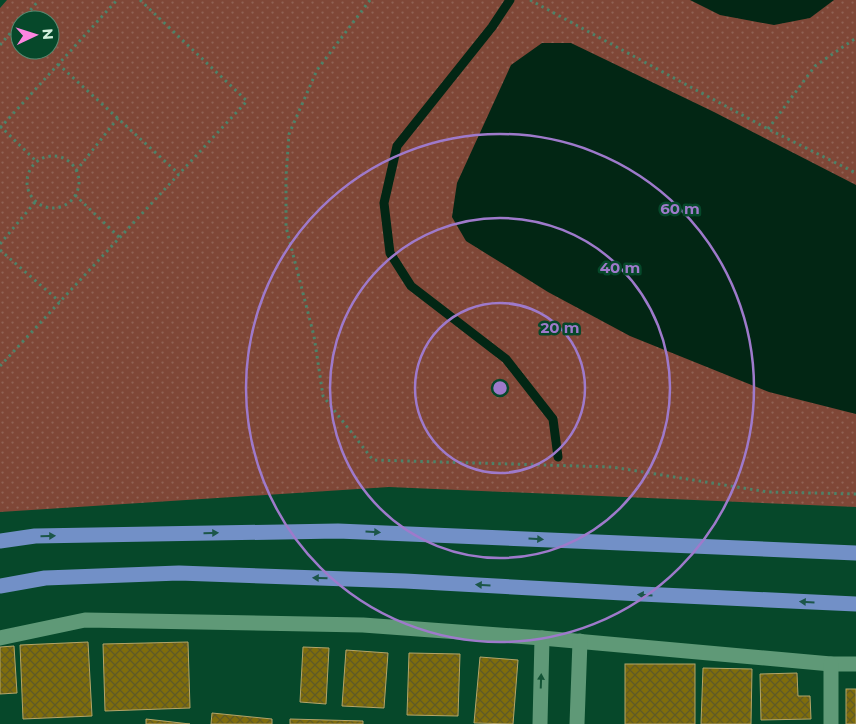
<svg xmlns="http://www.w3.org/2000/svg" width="856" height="724" font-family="Montserrat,sans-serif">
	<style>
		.grass { fill: url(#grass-dots); fill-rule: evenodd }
		.water { fill: #022614 }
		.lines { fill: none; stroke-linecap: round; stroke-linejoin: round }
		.stream { stroke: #022614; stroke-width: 9 }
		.building { fill: url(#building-cross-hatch); stroke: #b3a56a }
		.path { stroke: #4d8268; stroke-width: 3; stroke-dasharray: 2.5 4; stroke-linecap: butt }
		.minor { stroke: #5f9977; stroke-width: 15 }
		.major { stroke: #7290c7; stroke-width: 15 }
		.oneway { fill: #1c5649 }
		.oneway2 { fill: #135436 }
		.ring { fill: none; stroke: #9e7acb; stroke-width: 2.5 }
		.centre { fill: #9e7acb; stroke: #06482a; stroke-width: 2.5 }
		.ring-label { font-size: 15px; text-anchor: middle; font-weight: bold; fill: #9e7acb; stroke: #06482a; stroke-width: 5; stroke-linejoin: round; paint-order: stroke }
	</style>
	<defs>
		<pattern id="grass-dots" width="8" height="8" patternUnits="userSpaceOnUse" patternTransform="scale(1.25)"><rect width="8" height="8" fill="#7f4737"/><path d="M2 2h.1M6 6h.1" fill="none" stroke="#906254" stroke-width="1.8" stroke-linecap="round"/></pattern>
		<pattern id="building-cross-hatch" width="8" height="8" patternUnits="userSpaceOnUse" patternTransform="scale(1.25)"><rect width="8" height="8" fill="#7f6d0c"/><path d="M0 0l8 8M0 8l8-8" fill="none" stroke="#5f5a27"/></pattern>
	</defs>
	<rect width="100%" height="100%" fill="#06482a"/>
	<path class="grass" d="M7 0H856V507L389 487 0 512V8ZM20 20H50V50H20Z"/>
	<g class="water">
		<path d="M690 0H834L810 18 774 25 720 15Z"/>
		<path d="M542 43H571L714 112 856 185V414L769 392 630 336 548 292 466 241 452 217 457 183 511 65Z"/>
	</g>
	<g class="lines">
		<path class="stream" d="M510 0 492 27 397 146 384 203 390 253 411 286 506 359 553 419 558 457"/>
	</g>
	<g class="building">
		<path d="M88 642 92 716 23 719 20 645Z"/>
		<path d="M188 642 190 708 105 711 103 644Z"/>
		<path d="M14 646 17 693 0 694V647Z"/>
		<path d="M303 647 329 648 326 704 300 702Z"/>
		<path d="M346 650 388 653 384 708 342 706Z"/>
		<path d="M409 653 460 654 458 716 407 715Z"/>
		<path d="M480 657 518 660 513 724 474 723Z"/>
		<rect x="625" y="664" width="70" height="60"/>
		<path d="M703 668 752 669 751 724H701Z"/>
		<path d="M797 673 798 696H810L811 719 761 720 760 674Z"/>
		<rect x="846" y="689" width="10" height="35"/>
		<path d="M212 713 272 719V724H211Z"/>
		<path d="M146 719 190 724H146Z"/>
		<path d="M290 719 363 721V724H290Z"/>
	</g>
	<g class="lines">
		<g class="path">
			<path d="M370 0 317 70 289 134 286 176V227L314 336 323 396 373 460 612 467 768 492 856 494"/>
			<path d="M530 0 768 129 856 173"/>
			<path d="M22 20 39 0"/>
			<path d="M0 45 20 22"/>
			<path d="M58 64 179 174"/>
			<path d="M0 126 37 162"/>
			<path d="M0 128 117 0"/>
			<path d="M768 129 815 66 856 38"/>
			<circle cx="53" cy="182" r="26"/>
			<path d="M76 171 118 118"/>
			<path d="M75 195 120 238"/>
			<path d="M0 244 36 201"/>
			<path d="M0 250 60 302"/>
			<path d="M0 366 247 101 140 0"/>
		</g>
		<g class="minor">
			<path d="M0 638 85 620 363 625 542 638 831 664H856"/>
			<path d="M831 664V724"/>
			<path d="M540 724 542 638"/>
			<path d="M577 724 580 641"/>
		</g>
		<g class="major">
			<path d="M0 541 35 536 338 531 856 553"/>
			<path d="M0 586 45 578 179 573 405 581 641 594 856 604"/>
		</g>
	</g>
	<defs><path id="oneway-solid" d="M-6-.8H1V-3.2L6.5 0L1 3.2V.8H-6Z" transform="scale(1.25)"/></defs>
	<g class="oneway">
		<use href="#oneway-solid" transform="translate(373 532) rotate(3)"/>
		<use href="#oneway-solid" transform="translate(211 533) rotate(-1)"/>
		<use href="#oneway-solid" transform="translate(48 536) rotate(-1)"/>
		<use href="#oneway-solid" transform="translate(536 539) rotate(3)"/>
		<use href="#oneway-solid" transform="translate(320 578) rotate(-178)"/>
		<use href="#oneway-solid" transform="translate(483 585) rotate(-177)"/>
		<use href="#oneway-solid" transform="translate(645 595) rotate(-177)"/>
		<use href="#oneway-solid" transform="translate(807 602) rotate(-177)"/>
	</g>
	<use class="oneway2" href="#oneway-solid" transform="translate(541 681) rotate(-88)"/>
	<g class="ring">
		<circle cx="500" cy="388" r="85"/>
		<circle cx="500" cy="388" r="170"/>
		<circle cx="500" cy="388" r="254"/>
	</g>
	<circle cx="500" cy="388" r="8" class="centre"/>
	<g class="ring-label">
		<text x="680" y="214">60 m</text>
		<text x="620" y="273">40 m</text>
		<text x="560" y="333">20 m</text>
	</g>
	<g transform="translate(35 35) rotate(86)"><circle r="24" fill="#06482a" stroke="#588b72"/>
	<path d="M0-4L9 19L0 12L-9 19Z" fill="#fe86e1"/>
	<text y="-8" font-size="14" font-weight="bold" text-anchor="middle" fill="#d2f0dd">N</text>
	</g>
</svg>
